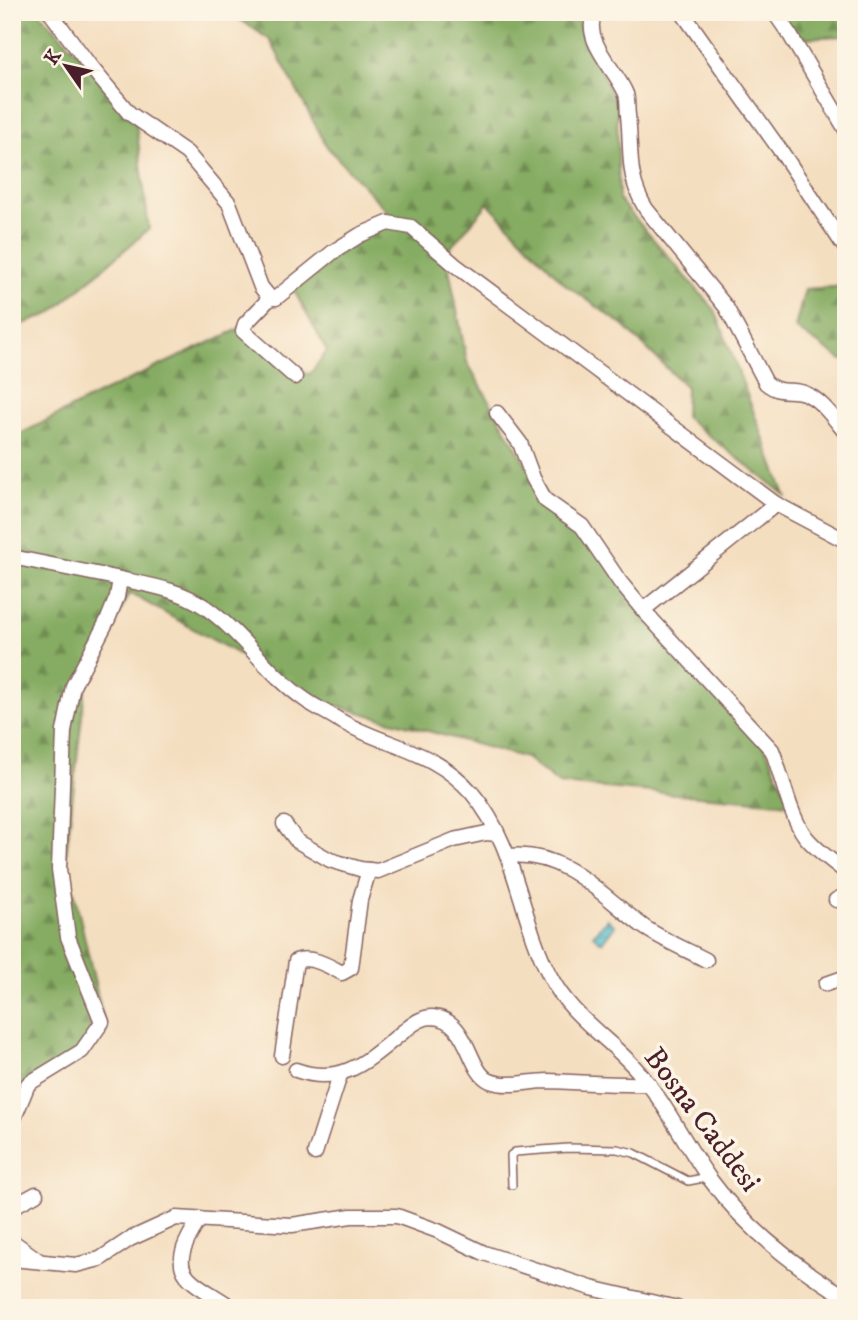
<svg xmlns="http://www.w3.org/2000/svg" width="858" height="1320" font-family="'IM FELL DW Pica',serif">
	<style>
		.forest { fill: url(#forest-firs); stroke: #686646; stroke-width: 2 }
		.water { fill: url(#water-rules); stroke: #4e6e7a; stroke-width: 2 }
		.lines { fill: none; stroke-linecap: round; stroke-linejoin: round }
		.lane-casing { stroke: #86625f; stroke-width: 10 }
		.street-casing { stroke: #86625f; stroke-width: 17 }
		.lane { stroke: #fff; stroke-width: 7 }
		.street { stroke: #fff; stroke-width: 14 }
		.labels { text-anchor: middle; stroke-width: 7; stroke-linejoin: round; paint-order: stroke }
		.street-label { font-size: 30px; fill: #4a1f2b; stroke: #fcf5e5 }
	</style>
	<defs>
		<pattern id="forest-firs" width="22" height="20" patternUnits="userSpaceOnUse" patternTransform="scale(1.75)"><rect width="22" height="20" fill="#85ac62"/><path d="M5 1l3.5 6h-7zM16 11l3.5 6h-7z" fill="#6f8b51"/></pattern>
		<pattern id="water-rules" width="6" height="5" patternUnits="userSpaceOnUse" patternTransform="scale(1.75)"><rect width="6" height="5" fill="#51beca"/><path d="M0 2.5h6" fill="none" stroke="#459aa4"/></pattern>
	</defs>
	<rect width="100%" height="100%" fill="#fcf5e5"/>
	<filter id="ink" filterUnits="userSpaceOnUse"><feTurbulence type="fractalNoise" baseFrequency=".0143" numOctaves="2"/><feDisplacementMap in="SourceGraphic" scale="14" xChannelSelector="R" yChannelSelector="G"/><feConvolveMatrix kernelMatrix="1 2 1 2 8 2 1 2 1" color-interpolation-filters="sRGB"/></filter>
	<filter id="wash" filterUnits="userSpaceOnUse"><feTurbulence type="fractalNoise" baseFrequency=".00686" numOctaves="4" result="noise"/><feDisplacementMap in="SourceGraphic" scale="28" xChannelSelector="R" yChannelSelector="G"/><feGaussianBlur stdDeviation="1.57" result="paint"/><feColorMatrix in="noise" values="0 0 0 0 0 0 0 0 0 0 0 0 0 0 0 0 0 1.4 0 .05"/><feComposite in="paint" operator="in"/></filter>
	<g filter="url(#wash)">
		<rect width="100%" height="100%" fill="#f4dec0"/>
		<g class="forest">
			<path d="M12 12H39L135 115 149 229 50 314 12 328Z"/>
			<path d="M229 12H573L617 105 619 200 715 310 785 495 685 417 686 387 624 326 565 284 488 203 446 253 467 362 538 485 765 747 791 804 559 784 526 758 326 703 129 593 85 689 66 856 106 1032 29 1091 12 1129V438L103 392 237 330 309 375 327 351 291 285 388 212 327 147 270 40Z"/>
			<path d="M776 12H846V36L797 38Z"/>
			<path d="M846 286V360H842L795 328 805 289Z"/>
		</g>
		<path class="water" d="M607 919 615 926 602 942 593 935Z"/>
	</g>
	<g filter="url(#ink)">
		<g class="lines">
			<defs>
				<path id="lane" d="M512 1185 511 1155 515 1152 568 1148 617 1149 634 1153 688 1181 709 1177"/>
				<g id="street">
					<path d="M50 12 90 66 129 113 187 153 229 203 261 287 270 298H276L333 252 360 235 388 223 411 227 455 265 776 504 846 541"/>
					<path d="M595 12C581 40 616 69 626 94 628 100 627 109 628 115 632 152 626 176 646 209L726 307 766 383C782 396 789 387 804 393 821 399 835 420 846 433"/>
					<path d="M682 12 785 157 846 249"/>
					<path d="M774 12 790 35 846 130"/>
					<path d="M270 298 245 324 243 331 295 377"/>
					<path d="M497 413 520 443 533 478 545 500 582 526 620 582 643 610 772 750C782 775 789 814 805 836 816 850 832 861 846 872"/>
					<path d="M12 557C47 564 82 571 116 578 147 585 179 589 205 607 242 633 267 673 304 699 315 707 328 713 339 720 385 747 434 749 472 793 517 846 519 916 550 976 570 1016 609 1038 637 1070 666 1103 684 1143 709 1178 745 1227 794 1266 846 1297"/>
					<path d="M643 610 776 504"/>
					<path d="M284 824 297 841 330 860 360 869 378 871 454 840 486 833 497 834"/>
					<path d="M509 856C565 850 603 897 644 927 663 940 685 949 706 960"/>
					<path d="M836 900 846 895"/>
					<path d="M826 984 846 977"/>
					<path d="M282 1056 296 961C311 955 329 966 342 973L351 968 360 900 369 870"/>
					<path d="M296 1070C343 1087 369 1059 404 1031 412 1025 421 1017 432 1017 470 1019 467 1071 490 1081 508 1088 529 1081 548 1081 582 1082 615 1085 649 1084"/>
					<path d="M12 1123 28 1084 82 1051 102 1022 68 937 59 869 64 731 73 686 108 619 117 597 120 579"/>
					<path d="M315 1153 340 1075"/>
					<path d="M12 1207 36 1194"/>
					<path d="M200 1219C162 1275 188 1278 233 1308"/>
					<path d="M12 1241 38 1260"/>
					<path d="M12 1259 76 1265 100 1259 130 1239 176 1218 292 1225 351 1216H397L438 1231 484 1253 591 1288 677 1308"/>
				</g>
			</defs>
			<use href="#lane" class="lane-casing"/>
			<use href="#street" class="street-casing"/>
			<use href="#lane" class="lane"/>
			<use href="#street" class="street"/>
		</g>
	</g>
	<g class="labels">
		<g class="street-label">
			<text transform="translate(703 1119) rotate(53)" y="10">Bosna Caddesi</text>
		</g>
	</g>
	<rect width="858" height="1320" fill="none" stroke="#fcf5e5" stroke-width="42"/>
	<g transform="translate(66 66) rotate(304)" stroke="#fcf5e5" stroke-width="5" paint-order="stroke">
	<path d="M0-5L12 26L0 18L-12 26Z" fill="#4a1f2b"/>
	<text y="-10" font-size="19" font-weight="bold" text-anchor="middle" fill="#4a1f2b">K</text>
	</g>
</svg>
